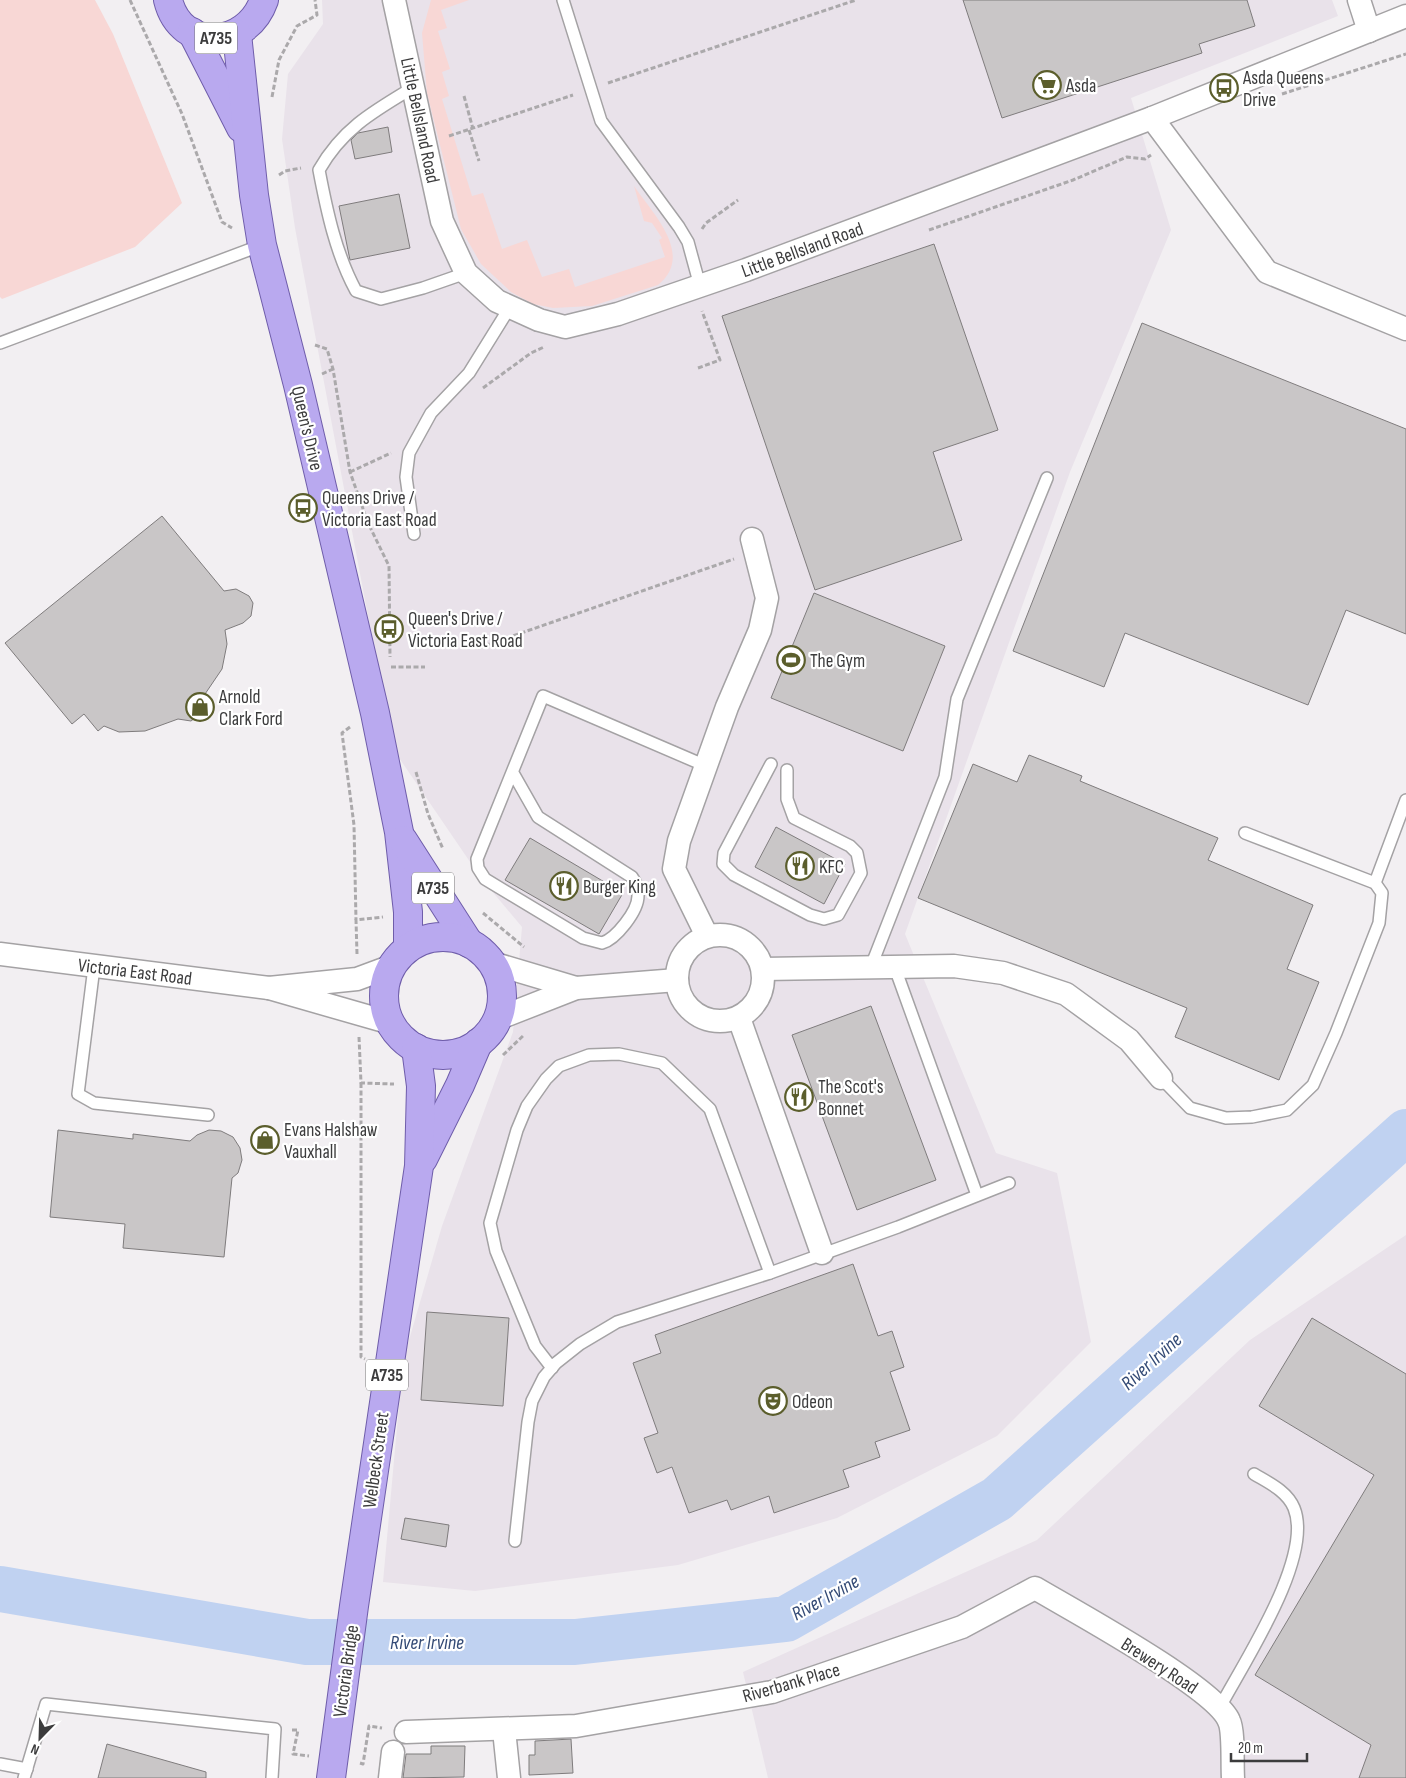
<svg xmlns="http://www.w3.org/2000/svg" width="1406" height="1778" font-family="'Sofia Sans Condensed',sans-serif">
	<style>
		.built { fill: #e9e2ea }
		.green { fill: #f8d7d5 }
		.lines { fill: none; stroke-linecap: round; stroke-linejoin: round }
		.river { stroke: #c0d2f1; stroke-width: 46 }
		.building { fill: #c9c6c7; stroke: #7f7c7d }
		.lane-casing { stroke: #a4a2a4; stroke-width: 14 }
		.street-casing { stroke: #a4a2a4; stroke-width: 25 }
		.primary-casing { stroke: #6f5daa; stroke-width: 30 }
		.path { stroke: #aba9ab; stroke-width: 3; stroke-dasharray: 5 2.5; stroke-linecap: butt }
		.lane { stroke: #fff; stroke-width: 11 }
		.street { stroke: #fff; stroke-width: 22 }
		.primary { stroke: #b9a9ef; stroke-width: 28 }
		.labels { text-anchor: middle; stroke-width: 4.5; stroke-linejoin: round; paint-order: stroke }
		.shield { fill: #fff; stroke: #767677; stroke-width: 1 }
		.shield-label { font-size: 18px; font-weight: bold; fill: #3c3c3d }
		.poi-label { font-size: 19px; fill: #3c3c3d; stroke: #fff; text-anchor: start }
		.street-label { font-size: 19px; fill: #3c3c3d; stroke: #fff }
		.water-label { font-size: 20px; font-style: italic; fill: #334a75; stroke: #fff }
	</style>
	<rect width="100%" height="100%" fill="#f2eff2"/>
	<g class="built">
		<path d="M322 0H1332L1338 16 1131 98 1171 230 1070 472 905 934 996 1153 1057 1173 1091 1342 997 1436 837 1518 678 1565 475 1591 383 1582 403 1361 442 1226 513 1032 522 927 481 878 393 749 295 228 282 139 288 74 323 24Z"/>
		<path d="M1406 1235V1778H768L743 1672 1037 1540 1250 1340Z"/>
	</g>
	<g class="green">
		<path d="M0 0H95L113 34 182 203 135 247 2 299 0 297Z"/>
		<path d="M431 0H469L441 10 447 28 438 31 450 69 442 72 449 96 442 99 472 196 483 193 502 249 527 240 542 277 569 269 575 287 665 257 659 240 662 238 652 223 644 221 634 186C653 214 695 255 658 285L592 306 553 308 533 304 511 292 481 264 461 229 427 93 422 33Z"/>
	</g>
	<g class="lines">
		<path class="river" d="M0 1589 307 1642H575L786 1619 997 1499 1406 1132"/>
	</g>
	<g class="building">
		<path d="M963 0H1247L1255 26 1199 44 1202 53 1002 118Z"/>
		<path d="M388 127 392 152 355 159 351 140 358 133Z"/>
		<path d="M399 194 410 248 350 260 339 206Z"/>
		<path d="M934 244 998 430 933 452 962 540 815 590 722 316Z"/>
		<path d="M1142 323 1406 429V634L1346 610 1308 705 1125 633 1104 687 1013 651Z"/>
		<path d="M162 516 224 591 236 589 249 596 253 603 251 616 243 623 225 630 227 644 222 669 203 697V712L191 721 178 719 145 731 119 732 104 726 98 731 84 714 72 724 5 643Z"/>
		<path d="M814 593 945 646 903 751 771 698Z"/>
		<path d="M1029 755 1082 776 1080 781 1218 838 1208 860 1313 905 1287 969 1319 982 1279 1080 1175 1037 1187 1008 918 898 973 764 1017 782Z"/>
		<path d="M776 827 845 864 824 904 755 867Z"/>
		<path d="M530 838 623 893 599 934 505 880Z"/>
		<path d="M871 1006 936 1180 857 1210 792 1035Z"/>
		<path d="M58 1130 133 1139V1134L190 1141 197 1135 209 1130 221 1131 233 1137 240 1148 242 1160 238 1173 232 1178 224 1257 123 1248 125 1224 50 1217Z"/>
		<path d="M853 1264 878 1336 892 1331 904 1367 890 1372 910 1430 875 1442 880 1457 843 1470 849 1487 774 1513 769 1496 731 1510 727 1500 689 1513 672 1467 657 1473 644 1438 658 1433 633 1363 661 1353 655 1335Z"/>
		<path d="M427 1312 509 1318 503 1406 421 1400Z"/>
		<path d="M1312 1318 1406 1374V1778H1359L1371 1745 1255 1675 1374 1475 1259 1406Z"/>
		<path d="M405 1518 449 1525 446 1547 401 1539Z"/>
		<path d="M571 1739 573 1773 529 1775V1755H535V1741Z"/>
		<path d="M107 1744 206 1772V1778H98Z"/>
		<path d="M431 1746H465L464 1777 403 1778 406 1754H431Z"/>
	</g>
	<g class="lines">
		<defs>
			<g id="lane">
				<path d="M563 0 601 121 679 227 688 242 700 286"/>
				<path d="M414 87C374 111 343 128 319 170 327 212 336 254 356 291L381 299 423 288 466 273"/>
				<path d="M0 343 262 245"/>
				<path d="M414 534 406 477 409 453 431 413 469 373 510 307"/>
				<path d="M771 764 724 853 723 864 734 875 810 915 824 919 838 915 861 873 857 853 850 846 794 818 787 799V770"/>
				<path d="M513 773 538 817 632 877C636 883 639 888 638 896 638 911 616 939 602 943L583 938 485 879 478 868 477 859 543 696 706 766"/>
				<path d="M1375 883 1406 800"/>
				<path d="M94 967 78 1094 94 1103 208 1115"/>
				<path d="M895 968 977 1195"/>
				<path d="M870 969 945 777 957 699 1047 478"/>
				<path d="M1161 1078 1190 1108 1226 1118 1252 1117 1287 1110 1313 1085 1336 1033 1379 923 1382 893 1375 883 1245 833"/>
				<path d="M552 1368 535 1346 496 1251 490 1223 517 1130 527 1106 546 1079 559 1066 589 1055 619 1054 662 1063 710 1109 770 1273"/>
				<path d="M515 1541 528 1422 532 1401 544 1377 556 1363 580 1344 617 1322 770 1273 898 1227 1009 1183"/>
				<path d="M1220 1707C1244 1662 1314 1557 1294 1508 1287 1491 1269 1483 1254 1474"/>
				<path d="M0 1764 27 1769"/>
				<path d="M24 1778 46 1704 275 1729 272 1778"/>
			</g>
			<g id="street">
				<path d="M394 0 442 221 466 273 497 301 539 320 565 327 618 314 746 270 1152 118 1406 16"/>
				<path d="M1359 0 1369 31"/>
				<path d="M1152 118 1267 272 1406 329"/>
				<circle cx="720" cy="978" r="43"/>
				<path d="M707 936 674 869 679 841 727 707 760 630 767 598 752 539"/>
				<path d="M0 954 269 988"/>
				<path d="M492 963 576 988"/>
				<path d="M763 969 954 966 1003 973 1066 994 1129 1040 1161 1078"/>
				<path d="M739 1018 822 1253"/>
				<path d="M497 1019 576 988 677 980"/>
				<path d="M391 1023 269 988 357 979 392 966"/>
				<path d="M504 1730 509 1778"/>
				<path d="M406 1732 576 1726 772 1692 962 1627 1035 1588C1072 1610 1216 1688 1229 1721 1234 1731 1232 1765 1233 1778"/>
				<path d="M390 1778 393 1752"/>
			</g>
			<g id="primary">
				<path d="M168 0C181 53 247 49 264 0"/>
				<path d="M192 32 241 128"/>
				<path d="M237 34 254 195 262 245 298 385 375 713 399 832 408 912V948"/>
				<path d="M403 840 469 943"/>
				<circle cx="443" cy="996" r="59"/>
				<path d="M423 1159 460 1085 478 1043"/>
				<path d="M331 1778 354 1606 419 1166 421 1086 416 1048"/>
			</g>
		</defs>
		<use href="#lane" class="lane-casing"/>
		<use href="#street" class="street-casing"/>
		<use href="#primary" class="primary-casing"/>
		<g class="path">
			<path d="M130 0 182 114 222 222 232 228"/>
			<path d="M608 83 856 0"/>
			<path d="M1282 94 1406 54"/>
			<path d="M464 96 473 129"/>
			<path d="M272 97 279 60 297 26 317 15 315 0"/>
			<path d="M469 130 479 161"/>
			<path d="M449 136 573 95"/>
			<path d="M279 175 285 171 301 168"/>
			<path d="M702 229 706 223 738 200"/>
			<path d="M929 230 1073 180 1127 157 1145 159 1151 155"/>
			<path d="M315 345 327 349 333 369 350 472 368 523 389 566 390 657"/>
			<path d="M698 368 720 360 702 311"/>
			<path d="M322 374 333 369"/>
			<path d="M483 388 531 353 544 347"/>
			<path d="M350 472 391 453"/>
			<path d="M478 648 734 559"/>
			<path d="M391 667H425"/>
			<path d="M350 727 342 733 354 825 356 920"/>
			<path d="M416 772 428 814 443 849"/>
			<path d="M483 913 524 947"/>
			<path d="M357 954 356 920 383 917"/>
			<path d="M359 1037 361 1083 394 1084"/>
			<path d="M503 1055 524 1035"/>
			<path d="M361 1083V1357L365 1359"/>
			<path d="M292 1730H298L293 1754 309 1756"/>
			<path d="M360 1763 363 1764 369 1726 382 1728"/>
		</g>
		<use href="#lane" class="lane"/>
		<use href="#street" class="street"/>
		<use href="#primary" class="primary"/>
	</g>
	<defs>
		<symbol id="supermarket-ring" viewBox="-11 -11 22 22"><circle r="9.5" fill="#fff" stroke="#5b5e2c" stroke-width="1.5"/><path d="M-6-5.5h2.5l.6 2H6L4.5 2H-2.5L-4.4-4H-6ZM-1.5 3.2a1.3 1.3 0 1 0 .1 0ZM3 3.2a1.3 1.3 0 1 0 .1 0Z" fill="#5b5e2c"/></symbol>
		<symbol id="bus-ring" viewBox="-11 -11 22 22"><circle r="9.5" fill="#fff" stroke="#5b5e2c" stroke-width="1.5"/><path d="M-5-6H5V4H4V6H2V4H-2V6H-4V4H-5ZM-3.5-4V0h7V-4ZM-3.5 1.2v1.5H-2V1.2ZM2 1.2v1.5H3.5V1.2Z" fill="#5b5e2c"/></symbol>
		<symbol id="stadium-ring" viewBox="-11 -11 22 22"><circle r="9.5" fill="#fff" stroke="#5b5e2c" stroke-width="1.5"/><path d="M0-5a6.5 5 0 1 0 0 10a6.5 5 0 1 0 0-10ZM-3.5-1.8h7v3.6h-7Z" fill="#5b5e2c"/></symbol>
		<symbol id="shop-ring" viewBox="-11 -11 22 22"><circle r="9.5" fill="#fff" stroke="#5b5e2c" stroke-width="1.5"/><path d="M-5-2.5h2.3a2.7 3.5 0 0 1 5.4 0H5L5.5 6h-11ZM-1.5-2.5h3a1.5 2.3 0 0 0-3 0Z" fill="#5b5e2c"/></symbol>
		<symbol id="restaurant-ring" viewBox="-11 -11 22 22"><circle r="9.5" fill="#fff" stroke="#5b5e2c" stroke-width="1.5"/><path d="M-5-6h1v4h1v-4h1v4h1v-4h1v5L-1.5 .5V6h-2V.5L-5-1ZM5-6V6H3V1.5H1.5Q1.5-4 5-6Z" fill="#5b5e2c"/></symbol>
		<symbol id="theatre-ring" viewBox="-11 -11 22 22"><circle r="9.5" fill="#fff" stroke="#5b5e2c" stroke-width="1.5"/><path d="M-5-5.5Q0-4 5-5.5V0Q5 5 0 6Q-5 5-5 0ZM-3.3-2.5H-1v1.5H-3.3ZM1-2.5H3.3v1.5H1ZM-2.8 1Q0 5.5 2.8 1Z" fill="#5b5e2c"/></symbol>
	</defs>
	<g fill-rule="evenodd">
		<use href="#supermarket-ring" x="1031" y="69" width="32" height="32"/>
		<use href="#bus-ring" x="1208" y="72" width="32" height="32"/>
		<use href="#bus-ring" x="287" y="492" width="32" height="32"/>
		<use href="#bus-ring" x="373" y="613" width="32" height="32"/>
		<use href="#stadium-ring" x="775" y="644" width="32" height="32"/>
		<use href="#shop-ring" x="184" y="691" width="32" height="32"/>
		<use href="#restaurant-ring" x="784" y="850" width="32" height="32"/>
		<use href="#restaurant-ring" x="548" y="870" width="32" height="32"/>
		<use href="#restaurant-ring" x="783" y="1081" width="32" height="32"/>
		<use href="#shop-ring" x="249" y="1124" width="32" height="32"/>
		<use href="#theatre-ring" x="757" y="1385" width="32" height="32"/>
	</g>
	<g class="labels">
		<g class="shield">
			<rect x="195" y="22.5" width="42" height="31" rx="4"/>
			<rect x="412" y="872.5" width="42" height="31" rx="4"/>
			<rect x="366" y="1359.5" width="42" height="31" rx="4"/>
		</g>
		<g class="shield-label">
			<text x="216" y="44">A735</text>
			<text x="433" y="894">A735</text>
			<text x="387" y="1381">A735</text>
		</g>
		<g class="poi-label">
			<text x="1243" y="84">Asda Queens<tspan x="1243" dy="22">Drive</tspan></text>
			<text x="1066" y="92">Asda</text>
			<text x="322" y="504">Queens Drive /<tspan x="322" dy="22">Victoria East Road</tspan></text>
			<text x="408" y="625">Queen's Drive /<tspan x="408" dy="22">Victoria East Road</tspan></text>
			<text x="810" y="667">The Gym</text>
			<text x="219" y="703">Arnold<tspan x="219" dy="22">Clark Ford</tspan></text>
			<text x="819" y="873">KFC</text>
			<text x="583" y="893">Burger King</text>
			<text x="818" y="1093">The Scot's<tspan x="818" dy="22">Bonnet</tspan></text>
			<text x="284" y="1136">Evans Halshaw<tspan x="284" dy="22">Vauxhall</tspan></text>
			<text x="792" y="1408">Odeon</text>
		</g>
		<g class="street-label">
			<text transform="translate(421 120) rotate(78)" y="7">Little Bellsland Road</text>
			<text transform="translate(802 249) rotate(-20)" y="7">Little Bellsland Road</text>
			<text transform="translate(308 428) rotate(77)" y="7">Queen's Drive</text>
			<text transform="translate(135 971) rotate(7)" y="7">Victoria East Road</text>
			<text transform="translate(375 1460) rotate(-82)" y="7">Welbeck Street</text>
			<text transform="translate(1160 1665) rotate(33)" y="7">Brewery Road</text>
			<text transform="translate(345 1671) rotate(-82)" y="7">Victoria Bridge</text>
			<text transform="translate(791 1682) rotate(-16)" y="7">Riverbank Place</text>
		</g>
		<g class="water-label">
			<text transform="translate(1151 1361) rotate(-42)" y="7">River Irvine</text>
			<text transform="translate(825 1597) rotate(-29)" y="7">River Irvine</text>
			<text x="427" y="1649">River Irvine</text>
		</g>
	</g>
	<g transform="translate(40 1738) rotate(203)" stroke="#ffffff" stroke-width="4" paint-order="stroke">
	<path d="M0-4L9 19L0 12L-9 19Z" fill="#3c3c3d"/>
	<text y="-8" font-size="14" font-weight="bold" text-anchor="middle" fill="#3c3c3d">N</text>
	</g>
	<path d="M1231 1753v8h76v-8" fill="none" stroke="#3c3c3d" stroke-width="2.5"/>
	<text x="1238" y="1753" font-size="15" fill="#3c3c3d" stroke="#ffffff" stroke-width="4" paint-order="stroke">20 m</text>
</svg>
